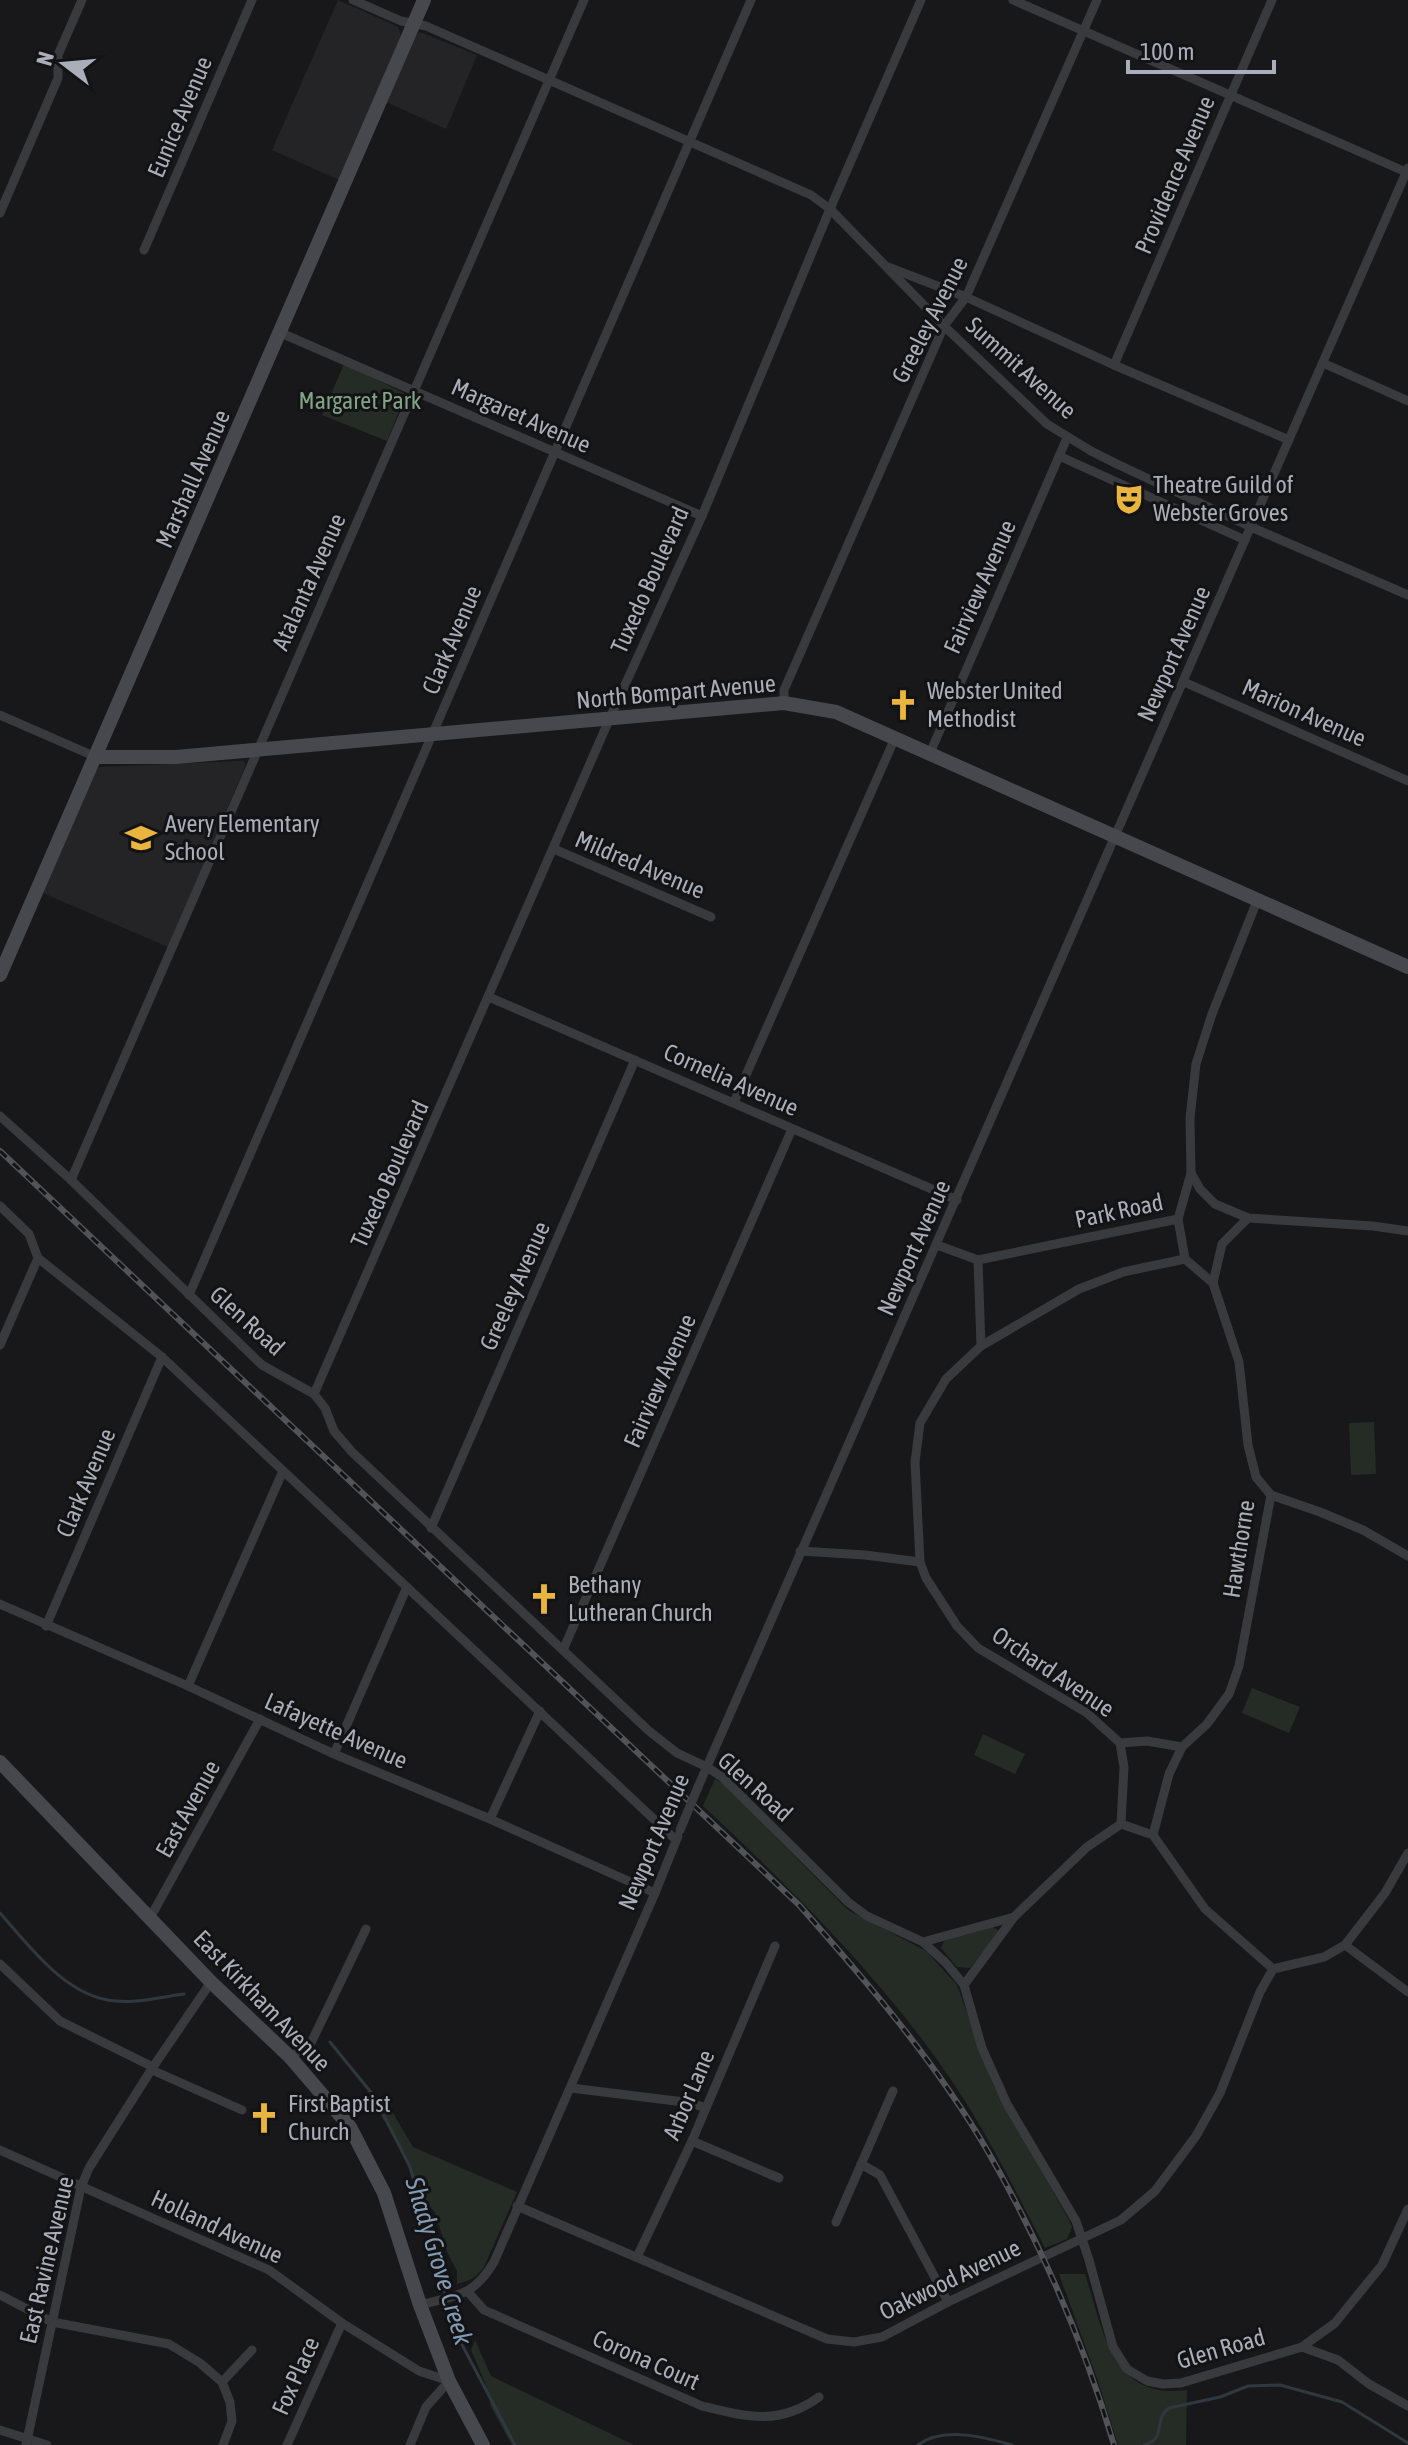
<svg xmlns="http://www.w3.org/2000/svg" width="1408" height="2445" font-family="'Asap Condensed',sans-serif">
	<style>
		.built { fill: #242427 }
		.green { fill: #242c25 }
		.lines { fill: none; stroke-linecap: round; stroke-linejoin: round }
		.stream { stroke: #30383f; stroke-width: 3 }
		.street { stroke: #393a3e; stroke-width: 9 }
		.secondary { stroke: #47484e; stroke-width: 14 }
		.rail-casing { stroke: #525359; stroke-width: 6 }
		.rail { stroke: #131315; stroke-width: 3; stroke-dasharray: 9; stroke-linecap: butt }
		.street-bridge { stroke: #393a3e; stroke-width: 9 }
		.labels { text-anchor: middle; stroke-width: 6; stroke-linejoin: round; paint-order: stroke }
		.street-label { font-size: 24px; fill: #aaaeb9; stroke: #131315 }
		.park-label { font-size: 24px; fill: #82a385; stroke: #131315 }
		.poi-label { font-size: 24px; fill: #aaaeb9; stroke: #131315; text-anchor: start }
		.water-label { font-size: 26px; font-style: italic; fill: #839bb2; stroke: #131315 }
	</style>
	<rect width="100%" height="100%" fill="#18181a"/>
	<g class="built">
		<path d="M338 0 394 25 398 27 401 36 339 180 272 150Z"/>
		<path d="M420 32 477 55 446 129 386 102 416 35Z"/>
		<path d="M240 761 245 762V767L168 947 43 893 98 767Z"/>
	</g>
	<g class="green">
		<path d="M344 364 406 394 387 441 322 415Z"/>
		<path d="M1374 1422 1376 1474 1351 1475 1349 1423Z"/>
		<path d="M1252 1688 1300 1707 1289 1733 1242 1713Z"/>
		<path d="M983 1734 1025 1754 1015 1774 974 1755Z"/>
		<path d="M715 1779 722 1783 848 1910 926 1951 957 1985 994 2087 1068 2218 1072 2227 1067 2239 1045 2248C1017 2193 990 2139 956 2087 886 1982 795 1892 703 1806Z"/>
		<path d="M993 1927 998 1930V1933L970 1968 957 1967 941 1948 944 1941Z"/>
		<path d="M386 2101 413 2147 517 2192 484 2267C477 2277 469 2281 457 2284V2271L447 2252 435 2212 420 2198 402 2151 379 2112Z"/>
		<path d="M1059 2274H1085C1103 2329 1111 2401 1187 2390L1186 2445H1118L1098 2381Z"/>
		<path d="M475 2340 491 2376 634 2445H512L491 2407 486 2385 471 2350Z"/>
	</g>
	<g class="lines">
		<g class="stream">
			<path d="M0 1913C30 1947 67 1998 116 2001 139 2003 162 1997 184 1994"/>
			<path d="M330 2042 374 2096 410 2167 435 2251 448 2309 458 2337 515 2445"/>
			<path d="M918 2445C943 2426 984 2437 1012 2445"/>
			<path d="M1144 2445C1168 2438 1152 2421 1169 2408L1220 2397 1248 2386 1280 2385 1342 2402 1408 2443"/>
		</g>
		<g class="street">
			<path d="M353 0 401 21 426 26 811 195 830 209 944 326 1047 424 1091 451 1119 465 1251 527 1408 595"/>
			<path d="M1013 0 1406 172"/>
			<path d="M0 213 58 78V55L82 0"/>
			<path d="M144 250 252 0"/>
			<path d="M888 267 966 297 1114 365 1289 440"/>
			<path d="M281 333 702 516"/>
			<path d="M1323 363 1408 401"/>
			<path d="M1114 365 1272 0"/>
			<path d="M1059 456 1245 540"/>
			<path d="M1184 682 1408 781"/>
			<path d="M784 703V690L944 326 966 297 1097 0"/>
			<path d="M0 715 96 757"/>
			<path d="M930 753 1067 438"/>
			<path d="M554 849 711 917"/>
			<path d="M489 997 957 1200"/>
			<path d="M734 1102 895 738"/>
			<path d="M0 1116 71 1180 262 1365 314 1394 325 1408 334 1431 352 1452 649 1731 677 1753 707 1767 722 1777 848 1902 867 1916 923 1942 946 1963 964 1985 982 2048 1007 2104 1076 2221 1089 2260 1113 2347 1127 2369 1147 2381 1163 2384 1181 2383 1302 2347 1338 2360 1369 2384 1408 2406"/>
			<path d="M1191 1173 1200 1189 1215 1204 1248 1218 1373 1226 1408 1231"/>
			<path d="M71 1180 584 0"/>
			<path d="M0 1206 29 1234 38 1258 162 1357 676 1840"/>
			<path d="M1178 1219 1185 1259"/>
			<path d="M1185 1259 1213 1283"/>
			<path d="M978 1260 1178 1219 1191 1173 1190 1118 1196 1064 1212 1014 1257 901"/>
			<path d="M189 1295 751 0"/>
			<path d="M0 1345 38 1258"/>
			<path d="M981 1346 1079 1289 1123 1272 1185 1259"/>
			<path d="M314 1394 609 720 702 516 830 209 921 0"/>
			<path d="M1271 1495 1320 1512 1363 1530 1408 1556"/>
			<path d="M431 1528 635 1060"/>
			<path d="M800 1551 865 1555 920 1562 926 1578 957 1626 978 1648 1087 1713 1120 1743 1147 1741 1182 1747"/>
			<path d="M920 1562 915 1462 920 1423 946 1379 981 1346 978 1260 937 1245"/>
			<path d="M0 1604 188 1686 334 1754 490 1819 655 1893"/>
			<path d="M46 1626 162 1357"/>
			<path d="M563 1650 792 1129"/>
			<path d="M188 1686 283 1471"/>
			<path d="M334 1754 407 1587"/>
			<path d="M698 1787 1408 168"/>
			<path d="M490 1819 540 1711"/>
			<path d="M1121 1824 1153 1835 1205 1909 1273 1969"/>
			<path d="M1153 1835 1169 1774 1182 1747 1207 1724 1229 1694 1239 1666 1271 1495 1256 1477 1248 1445 1239 1362 1213 1283 1222 1244 1248 1218"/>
			<path d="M150 1918 260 1719"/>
			<path d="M923 1942 1014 1917 1087 1847 1121 1824 1124 1767 1120 1743"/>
			<path d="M1345 1945 1408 1992"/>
			<path d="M0 1964 60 2021 153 2067"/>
			<path d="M1273 1969 1324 1957 1345 1945 1385 1893 1408 1853"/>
			<path d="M964 1985 1014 1917"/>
			<path d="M290 2057 310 2045 366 1929"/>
			<path d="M152 2070 242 2110"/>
			<path d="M571 2088 692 2103 705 2108"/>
			<path d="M692 2141 779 2178"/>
			<path d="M0 2150 269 2270 342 2323 419 2371 449 2381 426 2407 410 2445"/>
			<path d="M861 2164 880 2175 948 2302"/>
			<path d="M517 2206 827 2339 854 2342 882 2337 948 2302 1121 2220 1155 2191 1196 2136 1220 2093 1260 1992 1273 1969"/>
			<path d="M836 2222 893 2091"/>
			<path d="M637 2257 692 2141 775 1946"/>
			<path d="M468 2292 484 2310 702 2406C747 2417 779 2426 819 2397"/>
			<path d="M0 2295 52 2322 169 2344 200 2363 222 2382 230 2402 232 2421 223 2445"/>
			<path d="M420 2305C457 2295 473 2297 494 2262L655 1893 678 1836"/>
			<path d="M1302 2347 1335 2323 1382 2265 1408 2209"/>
			<path d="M222 2382 252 2350"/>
			<path d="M0 2430 47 2445"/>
			<path d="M26 2445 81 2187 89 2168 153 2067 211 1982"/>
			<path d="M287 2445 342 2323"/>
		</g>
		<g class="secondary">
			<path d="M96 757H176L784 703 836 712 1408 967"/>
			<path d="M0 975 424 0"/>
			<path d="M0 1762 211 1982 290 2057 350 2127 384 2193 420 2305 449 2381 483 2445"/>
		</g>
		<defs>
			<path id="rail" d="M0 1151 799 1905C867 1982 935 2061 987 2150 1040 2242 1084 2343 1114 2445"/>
		</defs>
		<use href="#rail" class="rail-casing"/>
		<use href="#rail" class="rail"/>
		<path class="street-bridge" d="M680 1830 698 1787"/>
	</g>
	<defs>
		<symbol id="theatre-bare" viewBox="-9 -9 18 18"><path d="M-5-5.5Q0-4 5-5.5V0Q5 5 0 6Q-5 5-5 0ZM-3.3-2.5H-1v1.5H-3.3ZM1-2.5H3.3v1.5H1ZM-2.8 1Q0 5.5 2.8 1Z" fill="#eab53f" stroke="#131315" stroke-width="2.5" paint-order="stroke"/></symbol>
		<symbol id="church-bare" viewBox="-9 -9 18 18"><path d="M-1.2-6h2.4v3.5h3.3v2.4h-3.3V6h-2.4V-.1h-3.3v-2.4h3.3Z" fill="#eab53f" stroke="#131315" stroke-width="2.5" paint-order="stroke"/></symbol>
		<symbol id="school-bare" viewBox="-9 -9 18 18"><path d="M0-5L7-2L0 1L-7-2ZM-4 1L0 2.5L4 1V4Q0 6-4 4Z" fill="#eab53f" stroke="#131315" stroke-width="2.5" paint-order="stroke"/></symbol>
	</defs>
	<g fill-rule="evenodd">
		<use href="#theatre-bare" x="1107" y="477" width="44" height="44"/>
		<use href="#church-bare" x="881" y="683" width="44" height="44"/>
		<use href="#school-bare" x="119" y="816" width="44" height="44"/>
		<use href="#church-bare" x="522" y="1577" width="44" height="44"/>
		<use href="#church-bare" x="242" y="2096" width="44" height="44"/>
	</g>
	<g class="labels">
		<g class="street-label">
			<text transform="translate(180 117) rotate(-67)" y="8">Eunice Avenue</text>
			<text transform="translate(1175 175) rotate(-67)" y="8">Providence Avenue</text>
			<text transform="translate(930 320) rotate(-63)" y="8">Greeley Avenue</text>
			<text transform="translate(1021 368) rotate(42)" y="8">Summit Avenue</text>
			<text transform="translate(521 416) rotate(24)" y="8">Margaret Avenue</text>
			<text transform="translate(193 479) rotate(-66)" y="8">Marshall Avenue</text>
			<text transform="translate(650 580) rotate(-66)" y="8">Tuxedo Boulevard</text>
			<text transform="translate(309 582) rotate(-66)" y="8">Atalanta Avenue</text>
			<text transform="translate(980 587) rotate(-66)" y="8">Fairview Avenue</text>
			<text transform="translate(452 640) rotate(-67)" y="8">Clark Avenue</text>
			<text transform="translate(1174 654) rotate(-66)" y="8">Newport Avenue</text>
			<text transform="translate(676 692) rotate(-5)" y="8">North Bompart Avenue</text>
			<text transform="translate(1304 713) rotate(24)" y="8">Marion Avenue</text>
			<text transform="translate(640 865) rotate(23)" y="8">Mildred Avenue</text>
			<text transform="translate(731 1080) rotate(24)" y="8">Cornelia Avenue</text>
			<text transform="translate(390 1174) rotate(-66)" y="8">Tuxedo Boulevard</text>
			<text transform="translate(1119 1211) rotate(-12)" y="8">Park Road</text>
			<text transform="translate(914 1248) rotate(-66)" y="8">Newport Avenue</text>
			<text transform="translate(515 1286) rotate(-66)" y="8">Greeley Avenue</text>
			<text transform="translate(247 1321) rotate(42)" y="8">Glen Road</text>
			<text transform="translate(660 1381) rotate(-66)" y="8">Fairview Avenue</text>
			<text transform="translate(86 1483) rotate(-67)" y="8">Clark Avenue</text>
			<text transform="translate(1239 1549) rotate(-81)" y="8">Hawthorne</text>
			<text transform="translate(1053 1672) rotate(34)" y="8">Orchard Avenue</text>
			<text transform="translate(336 1731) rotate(24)" y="8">Lafayette Avenue</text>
			<text transform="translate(755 1787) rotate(42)" y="8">Glen Road</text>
			<text transform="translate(188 1809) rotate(-61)" y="8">East Avenue</text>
			<text transform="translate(654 1842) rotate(-67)" y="8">Newport Avenue</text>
			<text transform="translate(262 2001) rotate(46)" y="8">East Kirkham Avenue</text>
			<text transform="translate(689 2095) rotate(-67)" y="8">Arbor Lane</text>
			<text transform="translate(217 2227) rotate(25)" y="8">Holland Avenue</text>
			<text transform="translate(47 2260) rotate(-77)" y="8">East Ravine Avenue</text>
			<text transform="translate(950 2280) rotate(-26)" y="8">Oakwood Avenue</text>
			<text transform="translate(1221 2349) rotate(-16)" y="8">Glen Road</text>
			<text transform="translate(646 2360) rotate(24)" y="8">Corona Court</text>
			<text transform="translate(296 2376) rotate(-66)" y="8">Fox Place</text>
		</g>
		<g class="park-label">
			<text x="360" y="409">Margaret Park</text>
		</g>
		<g class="poi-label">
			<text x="1153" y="493">Theatre Guild of<tspan x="1153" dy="28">Webster Groves</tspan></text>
			<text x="927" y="699">Webster United<tspan x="927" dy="28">Methodist</tspan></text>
			<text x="165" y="832">Avery Elementary<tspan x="165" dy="28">School</tspan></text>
			<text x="568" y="1593">Bethany<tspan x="568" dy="28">Lutheran Church</tspan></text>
			<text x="288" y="2112">First Baptist<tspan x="288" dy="28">Church</tspan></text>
		</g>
		<g class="water-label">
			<text transform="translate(439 2261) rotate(73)" y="9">Shady Grove Creek</text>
		</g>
	</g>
	<g transform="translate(64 64) rotate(286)" stroke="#131315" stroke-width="6" paint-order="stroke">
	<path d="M0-6L14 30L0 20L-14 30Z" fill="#aaaeb9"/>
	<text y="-12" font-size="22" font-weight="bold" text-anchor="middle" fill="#aaaeb9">N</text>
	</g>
	<path d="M1128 60v12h146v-12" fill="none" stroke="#aaaeb9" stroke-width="4"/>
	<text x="1140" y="60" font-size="24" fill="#aaaeb9" stroke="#131315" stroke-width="6" paint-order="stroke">100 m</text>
</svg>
